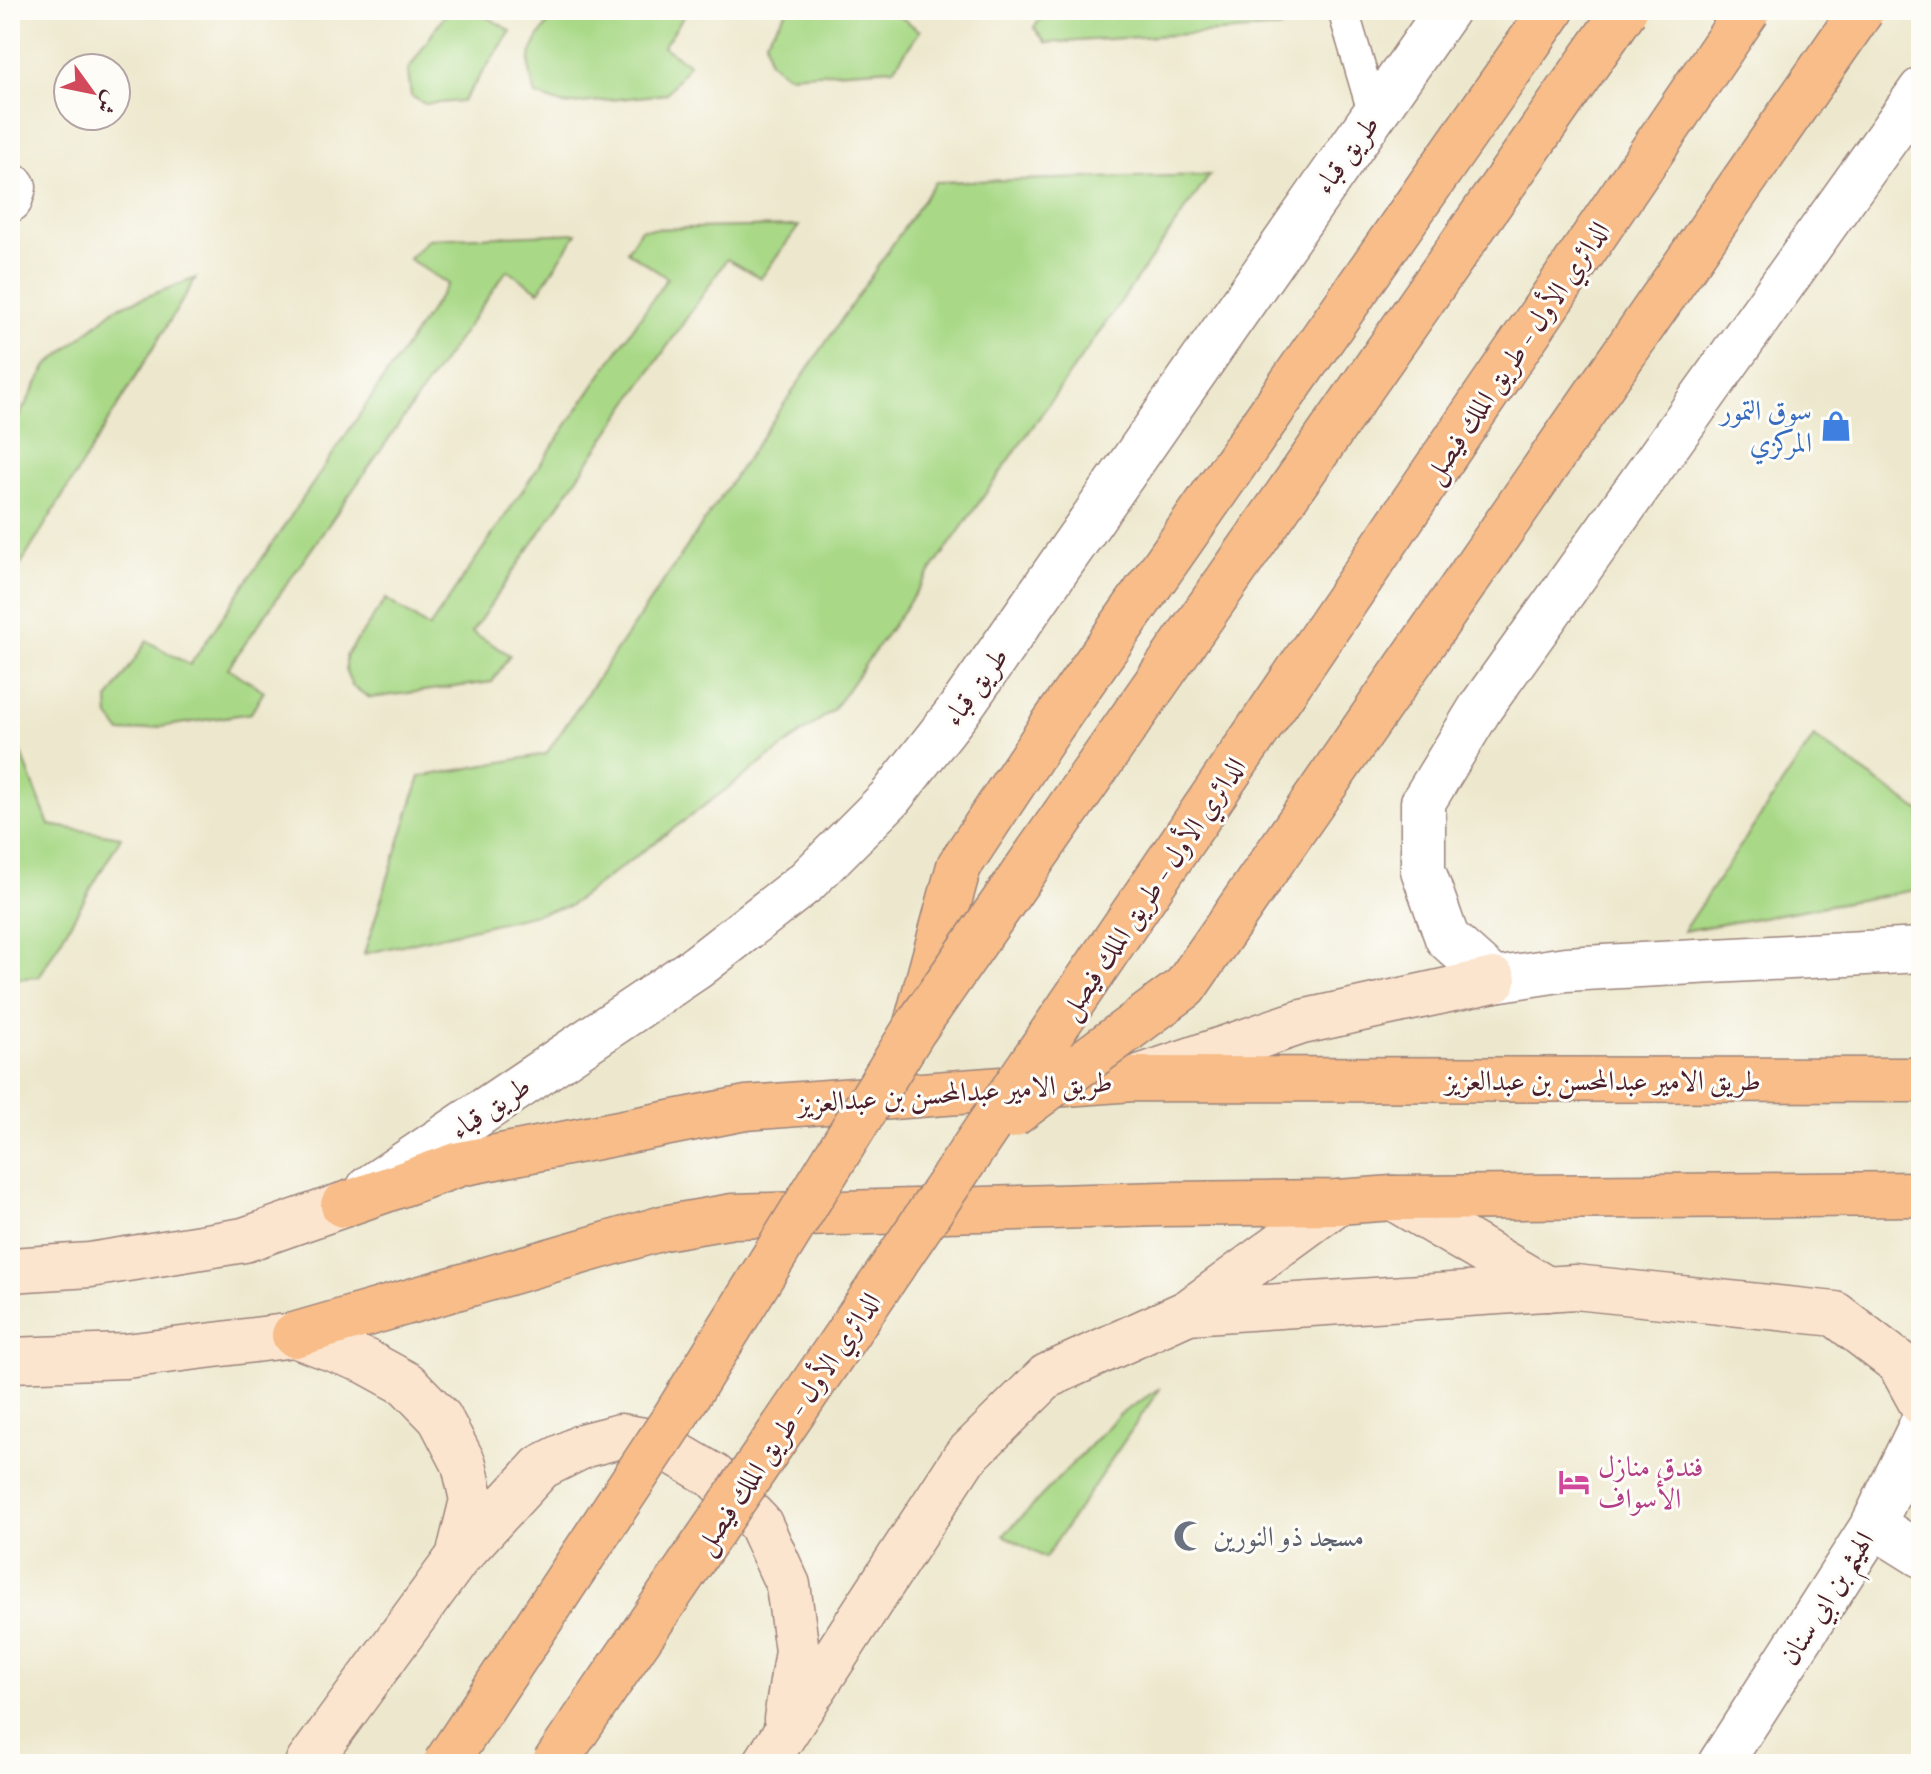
<svg xmlns="http://www.w3.org/2000/svg" width="1931" height="1774" font-family="'Libre Bodoni',Amiri,serif">
	<style>
		.green { fill: #a9d987; stroke: #7a7c59; stroke-width: 2 }
		.lines { fill: none; stroke-linecap: round; stroke-linejoin: round }
		.service-casing { stroke: #9c847c; stroke-width: 33 }
		.pedestrian-casing { stroke: #9c847c; stroke-width: 47 }
		.minor-casing { stroke: #9c847c; stroke-width: 47 }
		.tertiary-casing { stroke: #9c847c; stroke-width: 47 }
		.secondary-casing { stroke: #9c847c; stroke-width: 47 }
		.primary-casing { stroke: #9c847c; stroke-width: 47 }
		.trunk-casing { stroke: #9c847c; stroke-width: 47 }
		.service { stroke: #fff; stroke-width: 30 }
		.pedestrian { stroke: #fff; stroke-width: 44 }
		.minor { stroke: #fff; stroke-width: 44 }
		.tertiary { stroke: #fff; stroke-width: 44 }
		.secondary { stroke: #fce5cf; stroke-width: 44 }
		.primary { stroke: #f8bd88; stroke-width: 44 }
		.trunk { stroke: #f8bd88; stroke-width: 44 }
		.trunk-bridge-casing { stroke: #9c847c; stroke-width: 47; stroke-linecap: butt }
		.trunk-bridge { stroke: #f8bd88; stroke-width: 44 }
		.labels { text-anchor: middle; stroke-width: 6; stroke-linejoin: round; paint-order: stroke }
		.street-label { font-size: 28px; fill: #4a1f2b; stroke: #fdfcf7 }
		.shop-label { font-size: 28px; fill: #366cbe; stroke: #fdfcf7; text-anchor: end }
		.hotel-label { font-size: 28px; fill: #b23c85; stroke: #fdfcf7; text-anchor: start }
		.worship-label { font-size: 28px; fill: #5b616d; stroke: #fdfcf7; text-anchor: start }
	</style>
	<rect width="100%" height="100%" fill="#fdfcf7"/>
	<filter id="ink" filterUnits="userSpaceOnUse"><feTurbulence type="fractalNoise" baseFrequency=".0125" numOctaves="2"/><feDisplacementMap in="SourceGraphic" scale="16" xChannelSelector="R" yChannelSelector="G"/><feConvolveMatrix kernelMatrix="1 2 1 2 8 2 1 2 1" color-interpolation-filters="sRGB"/></filter>
	<filter id="wash" filterUnits="userSpaceOnUse"><feTurbulence type="fractalNoise" baseFrequency=".006" numOctaves="4" result="noise"/><feDisplacementMap in="SourceGraphic" scale="32" xChannelSelector="R" yChannelSelector="G"/><feGaussianBlur stdDeviation="1.8" result="paint"/><feColorMatrix in="noise" values="0 0 0 0 0 0 0 0 0 0 0 0 0 0 0 0 0 1.4 0 .05"/><feComposite in="paint" operator="in"/></filter>
	<g filter="url(#wash)">
		<rect width="100%" height="100%" fill="#ede8cd"/>
		<g class="green">
			<path d="M448 10H486L484 15 511 31 463 101 425 104 411 96 408 70Z"/>
			<path d="M557 10H618L637 22 645 10H688L663 47 689 64 666 94 564 105 536 95C521 51 534 46 557 10Z"/>
			<path d="M788 10H891L920 31 894 68 787 75 769 61 766 40Z"/>
			<path d="M1046 10H1279L1281 28 1046 43 1034 28Z"/>
			<path d="M1210 175 833 710 569 906 364 954 420 777 546 754 935 182Z"/>
			<path d="M799 226 761 278 727 259 472 632 510 655 492 682 370 698 352 686 346 671V656L386 599 429 628 667 278 627 251 641 229Z"/>
			<path d="M577 233 539 291 507 270 228 668 264 691 251 713 121 733 109 717 108 700 147 641 190 665 448 284 409 259 428 239Z"/>
			<path d="M196 278 10 582V432L47 366 116 308Z"/>
			<path d="M10 723 49 825 121 837 39 977 10 979Z"/>
			<path d="M1814 737 1921 812V889L1683 931Z"/>
			<path d="M1160 1388 1045 1558 1004 1535 1119 1415Z"/>
		</g>
	</g>
	<g filter="url(#ink)">
		<g class="lines">
			<defs>
				<path id="service" d="M1343 10 1374 115"/>
				<path id="pedestrian" d="M1873 1525 1921 1555"/>
				<g id="minor">
					<path d="M10 186 14 187 10 200"/>
					<path d="M1720 1764 1873 1525 1921 1426"/>
				</g>
				<g id="tertiary">
					<path d="M1921 90 1481 707 1423 802V870L1447 938 1494 980 1566 969 1921 950"/>
					<path d="M369 1188 697 967 807 881 890 798 959 710 1447 10"/>
				</g>
				<g id="secondary">
					<path d="M1142 1076 1302 1022 1494 980"/>
					<path d="M1393 1198 1547 1289"/>
					<path d="M10 1270 90 1265 244 1240 343 1205"/>
					<path d="M1188 1312 1338 1202"/>
					<path d="M10 1360 126 1356 294 1335 365 1361 407 1384 440 1418 464 1464 472 1500 458 1557 307 1764"/>
					<path d="M462 1553 541 1467 585 1445 620 1436 656 1442 714 1476 760 1524 788 1585 797 1651 786 1719"/>
					<path d="M765 1764 964 1458 1047 1376 1188 1312 1575 1287 1835 1314 1899 1363 1921 1403"/>
				</g>
				<g id="primary">
					<path d="M343 1205 460 1164 746 1108 1133 1079 1921 1080"/>
					<path d="M294 1335 663 1228 733 1216 1162 1204 1338 1202 1393 1198 1921 1194"/>
				</g>
				<path id="trunk" d="M916 1024 959 866 1051 727 1552 10"/>
			</defs>
			<use href="#service" class="service-casing"/>
			<use href="#pedestrian" class="pedestrian-casing"/>
			<use href="#minor" class="minor-casing"/>
			<use href="#tertiary" class="tertiary-casing"/>
			<use href="#secondary" class="secondary-casing"/>
			<use href="#primary" class="primary-casing"/>
			<use href="#trunk" class="trunk-casing"/>
			<use href="#service" class="service"/>
			<use href="#pedestrian" class="pedestrian"/>
			<use href="#minor" class="minor"/>
			<use href="#tertiary" class="tertiary"/>
			<use href="#secondary" class="secondary"/>
			<use href="#primary" class="primary"/>
			<use href="#trunk" class="trunk"/>
			<defs>
				<g id="trunk-bridge">
					<path d="M1011 1116 1185 987 1862 10"/>
					<path d="M445 1764 671 1423 914 1030 1625 10"/>
					<path d="M554 1764 1748 10"/>
				</g>
			</defs>
			<use href="#trunk-bridge" class="trunk-bridge-casing"/>
			<use href="#trunk-bridge" class="trunk-bridge"/>
		</g>
	</g>
	<defs>
		<symbol id="shop-bare" viewBox="-9 -9 18 18"><path d="M-5-2.5h2.3a2.7 3.5 0 0 1 5.4 0H5L5.5 6h-11ZM-1.5-2.5h3a1.5 2.3 0 0 0-3 0Z" fill="#3f7fe0" stroke="#fdfcf7" stroke-width="2.5" paint-order="stroke"/></symbol>
		<symbol id="hotel-bare" viewBox="-9 -9 18 18"><path d="M-6-4.5h1.5V1H6V5H4.5V3h-9V5H-6ZM-4 0a1.8 1.8 0 1 1 3.6 0ZM.5 0V-2.5h3Q6-2.5 6 0Z" fill="#d1479c" stroke="#fdfcf7" stroke-width="2.5" paint-order="stroke"/></symbol>
		<symbol id="mosque-bare" viewBox="-9 -9 18 18"><path d="M3.5-4.9A6 6 0 1 0 3.5 4.9A5 5 0 1 1 3.5-4.9Z" fill="#6b7280" stroke="#fdfcf7" stroke-width="2.5" paint-order="stroke"/></symbol>
	</defs>
	<g fill-rule="evenodd">
		<use href="#shop-bare" x="1814" y="404" width="44" height="44"/>
		<use href="#hotel-bare" x="1552" y="1460" width="44" height="44"/>
		<use href="#mosque-bare" x="1167" y="1514" width="44" height="44"/>
	</g>
	<g class="labels">
		<g class="street-label">
			<text transform="translate(1346 154) rotate(-54)" y="10">طريق قباء</text>
			<text transform="translate(1516 352) rotate(-56)" y="10">الدائري الأول - طريق الملك فيصل</text>
			<text transform="translate(975 686) rotate(-54)" y="10">طريق قباء</text>
			<text transform="translate(1152 888) rotate(-56)" y="10">الدائري الأول - طريق الملك فيصل</text>
			<text x="1603" y="1090">طريق الامير عبدالمحسن بن عبدالعزيز</text>
			<text transform="translate(955 1092) rotate(-4)" y="10">طريق الامير عبدالمحسن بن عبدالعزيز</text>
			<text transform="translate(490 1107) rotate(-34)" y="10">طريق قباء</text>
			<text transform="translate(787 1423) rotate(-56)" y="10">الدائري الأول - طريق الملك فيصل</text>
			<text transform="translate(1826 1598) rotate(-58)" y="10">الهيثم بن ابي سنان</text>
		</g>
		<g class="shop-label">
			<text x="1812" y="420">سوق التمور<tspan x="1812" dy="32">المركزي</tspan></text>
		</g>
		<g class="hotel-label">
			<text x="1598" y="1476">فندق منازل<tspan x="1598" dy="32">الأسواف</tspan></text>
		</g>
		<g class="worship-label">
			<text x="1213" y="1546">مسجد ذو النورين</text>
		</g>
	</g>
	<rect width="1931" height="1774" fill="none" stroke="#fdfcf7" stroke-width="40"/>
	<g transform="translate(92 92) rotate(123)"><circle r="38" fill="#fdfcf7" stroke="#b5a4a5" stroke-width="2"/>
	<path d="M0-6L14 30L0 20L-14 30Z" fill="#d1495b"/>
	<text y="-12" font-size="22" font-weight="bold" text-anchor="middle" fill="#4a1f2b">ش</text>
	</g>
</svg>
